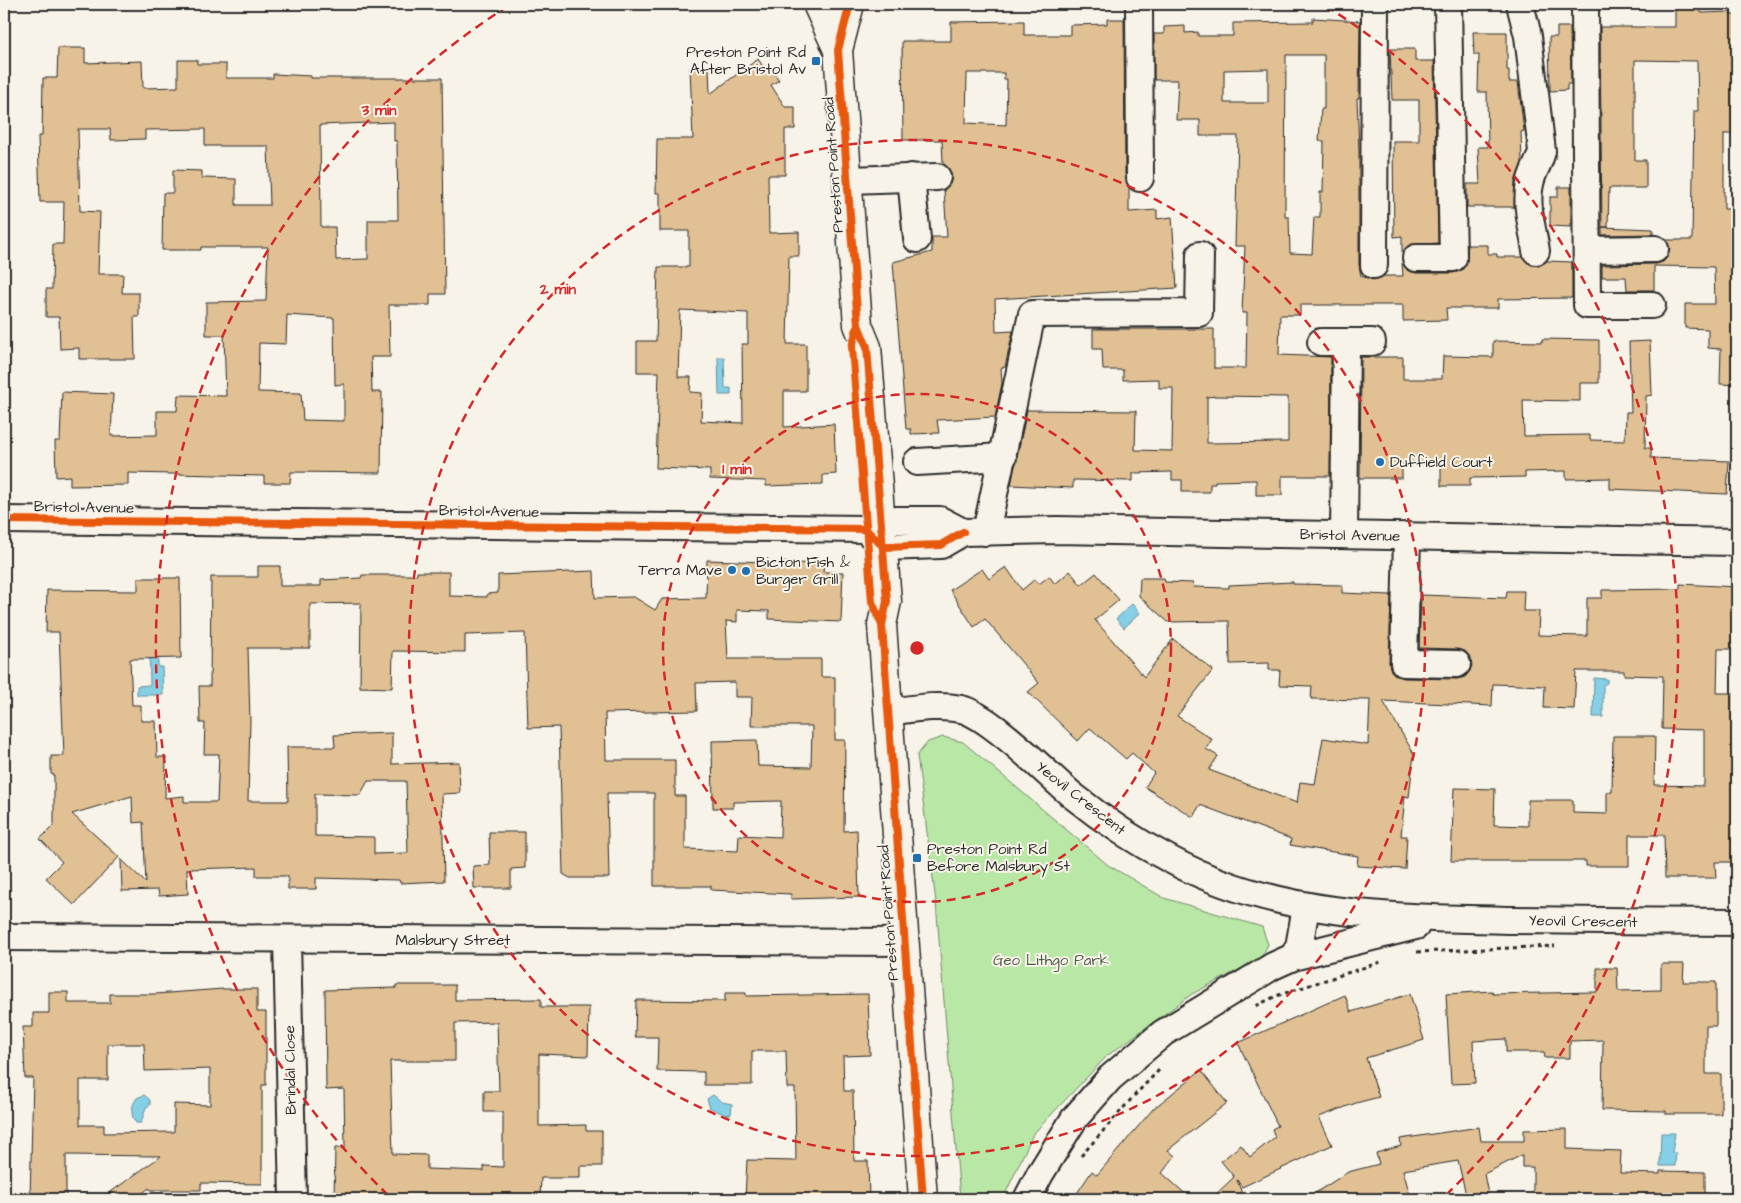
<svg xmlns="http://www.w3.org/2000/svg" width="1741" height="1203" font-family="'Architects Daughter',sans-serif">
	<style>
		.green { fill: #b9e7a6; stroke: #728968 }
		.water { fill: #86d0e7; stroke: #628e9c }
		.building { fill: #e1c093; stroke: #2b2b2b; fill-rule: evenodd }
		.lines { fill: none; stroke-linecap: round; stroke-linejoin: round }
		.minor-casing { stroke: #2b2b2b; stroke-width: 30 }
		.major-casing { stroke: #2b2b2b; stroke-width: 31 }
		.path { stroke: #2b2b2b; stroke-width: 3; stroke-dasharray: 4 4; stroke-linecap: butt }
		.minor { stroke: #f7f3e8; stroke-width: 26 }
		.major { stroke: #f7f3e8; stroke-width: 28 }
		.cycleway-casing { stroke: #f7f3e8; stroke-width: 11 }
		.cycleway { stroke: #e8590c; stroke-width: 8 }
		.ring { fill: none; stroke: #d62828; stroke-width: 2.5; stroke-dasharray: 9 6 }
		.poi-dot { fill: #1f6fb2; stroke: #f7f3e8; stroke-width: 2 }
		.labels { text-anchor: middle; stroke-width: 4; stroke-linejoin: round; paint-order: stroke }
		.poi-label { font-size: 15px; fill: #2b2b2b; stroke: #f7f3e8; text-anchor: start }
		.street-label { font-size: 15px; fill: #2b2b2b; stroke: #f7f3e8 }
		.park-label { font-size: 15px; fill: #4e5a4a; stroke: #f7f3e8 }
		.centre { fill: #d62828; stroke: #f7f3e8; stroke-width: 2.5 }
		.ring-label { font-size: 15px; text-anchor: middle; font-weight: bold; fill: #d62828; stroke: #f7f3e8; stroke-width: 4; stroke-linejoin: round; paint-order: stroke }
	</style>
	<rect width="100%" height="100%" fill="#f7f3e8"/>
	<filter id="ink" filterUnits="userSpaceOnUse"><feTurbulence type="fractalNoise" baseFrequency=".02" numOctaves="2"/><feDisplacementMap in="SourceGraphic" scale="10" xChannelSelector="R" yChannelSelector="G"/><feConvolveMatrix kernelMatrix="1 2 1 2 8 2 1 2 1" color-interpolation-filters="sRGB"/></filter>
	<g filter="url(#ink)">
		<path class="green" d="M943 737 963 742 1108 865 1164 898 1262 927 1268 945 1260 959 1192 994 1107 1056 1033 1134 1003 1199H960L936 902 917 755 928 742Z"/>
		<g class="water">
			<path d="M718 357H724L725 388H731V395H719Z"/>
			<path d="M1132 604 1140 613 1124 628 1116 619Z"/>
			<path d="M158 629V667H162L163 695H137V686L150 685 149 630Z"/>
			<path d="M1594 678 1607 679V683L1603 685V717H1593Z"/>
			<path d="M144 1095 150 1100V1105L146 1107 141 1123H136C130 1115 131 1106 137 1098Z"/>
			<path d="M713 1095 722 1102 732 1104 731 1114 726 1115 710 1108 707 1099Z"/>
			<path d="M1661 1133H1675L1672 1153H1676L1675 1166H1660Z"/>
		</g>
		<g class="building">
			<path d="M1675 4H1701V13L1731 12V15H1737V134H1724V209H1737V385L1720 384 1721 349 1708 348V329L1685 328V304H1715L1714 267 1654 266V290H1627L1626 277H1602V265L1656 264 1663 262 1668 256 1670 248 1666 240H1692L1694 111H1698L1697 61 1635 60V160H1646V188H1609L1608 227H1602L1653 229V234L1602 235 1600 27H1675Z"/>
			<path d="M1313 18 1360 21 1359 98H1357L1359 150V265L1361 276 1373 280 1383 276H1403L1402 263 1408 271 1416 273H1453L1461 271 1466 265 1468 245H1488V254H1497V257H1523L1531 265 1539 266 1547 261 1572 262V298L1498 299V308H1446L1447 320 1403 321V305H1300V315H1280L1279 355 1331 357 1330 476H1282V495H1256V480L1215 481V484H1210V492H1182V480H1172V472L1133 473V481L1073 480V488L1011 485 1027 410 1136 411 1135 450 1172 451 1173 388H1159V379L1123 380V370H1103L1102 349H1093V329H1214V368H1246L1247 313H1242L1245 246H1235L1238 136H1200V120H1176L1178 80H1154V34H1164V27L1185 26V33L1198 32V36H1233V23L1313 22ZM1286 55H1324V109H1321L1319 141H1324L1323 192H1320V217H1314L1312 254 1290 253 1289 217H1285V206ZM1268 69V103H1224V70ZM1216 396 1288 397V442L1207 443V397Z"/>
			<path d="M1107 19H1124L1125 174 1129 187V212L1157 210V219L1172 217 1177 288 995 299 996 332 1013 331 1005 367 1001 368 1002 383 995 417 937 420 939 433 911 434V429H906L893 262 932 252V237H947L944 190 950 184 952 177 949 169 943 163 942 140H903L902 41H951V22L1024 21V35H1070V25L1107 24ZM967 73H1004V79H1007L1006 125 966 123Z"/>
			<path d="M1557 27H1570L1571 84H1567V90L1550 91 1549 37H1557Z"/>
			<path d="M1473 32H1507V70H1509V82H1518L1524 131 1521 132 1522 162 1515 182 1514 207H1467V184H1480L1478 147H1488L1487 92H1478L1479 55H1474Z"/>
			<path d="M58 48H85V63L142 61 143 88 178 87V60H197V64H226V78H273V74L311 76V78H442L445 294H430V305H389L390 357H371L372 392H382L381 473 291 472 290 483H264V476L128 473V485L70 486V476L56 477 55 441H60L62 392 113 394 111 436 157 435V411H177L178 395 226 396 224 335H206V302L266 301 268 247H201V250H162L163 193H173V170L202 171V178L236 179V205H270L268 146H205V129L145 130V139L111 140 110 129H78L80 211 100 212 98 274H123L122 293H139V317H134L135 359H79V348L60 349 59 317H46V289H52L53 244H63L64 202H40L38 136H42L43 78H57ZM394 122V141H397L398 220H368V259L336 260 335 227H321L320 125ZM287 315 334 318 335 385 344 384V421L303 420 301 393 258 392 259 343 286 344Z"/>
			<path d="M1390 49H1415V61H1434L1438 243 1409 245 1402 253V236L1394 237 1393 141H1419V100H1392Z"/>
			<path d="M758 59 764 68 768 65 779 80 771 85 785 107H795V129H785V175H768L769 233 799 232V256H789L787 344H806V391H784V427L834 424 836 474 823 475V484L766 486V481L710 479V470L656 468 659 372H637V341H656L658 267H689V231H660V193H656L657 139H693L690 68 709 67 710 94ZM680 310 748 313V344H742L743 423 701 421 702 393 690 392 691 377H678Z"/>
			<path d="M1558 187H1571V227L1550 226V197H1558Z"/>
			<path d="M1542 339 1599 340V383H1580V401L1523 400 1524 436 1590 435V440L1625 441 1626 412H1631L1629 342 1650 341 1652 395 1646 396 1645 448H1651V458L1729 461 1727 494 1610 489V478L1566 479V471L1525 472V477L1470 478V486H1441V464H1402V478H1360L1361 357H1403V379H1442L1443 356 1493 357V341L1542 342Z"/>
			<path d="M707 560 824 564 823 572H843L841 622 769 619V611L737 610V622L726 621 728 659H821V677H835V740H845L844 831 857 830 859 897 791 899V894L711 890V886H654V793H607L609 878H570L563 874 559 727 528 728 525 633 465 635V652L393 651 392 688 360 687 361 603 310 604V648H248L250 721 248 801H288L287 747H335L334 735 392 733V764L459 762 460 793 442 794 444 881 400 883 399 880 316 878V889H288V876H256V867L187 869 188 894 159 896 158 890 122 891 121 859 146 883 143 822 133 823 132 796 72 814 119 857 74 905 46 878 62 862 40 839 54 825V775L51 774V756H64L59 632H46L47 590 138 591V578H180L181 658 130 659 132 705H141V721H156L157 757H166L165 798 184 796V802H217L219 754H204L205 723H200L199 686H210L211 577H258V566H280V586H321V580L361 578 362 575H417V572H449V596L487 597V594L498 593V575L594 571 595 598 634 597 655 610 662 599 706 598ZM735 682V697H752L751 726H812L811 767 758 766 757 740 712 741 713 808H733V802L781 801 780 837 739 835 738 851 685 849V796H675V760H606L605 713 697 711 696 683ZM368 781H406L408 853 374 854V837L315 836V794L360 795Z"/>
			<path d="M1006 567 1022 590 1035 579 1039 584 1049 576 1055 584 1070 571 1081 585 1096 573 1119 600 1095 620 1144 677 1173 639 1213 670 1177 716 1212 739 1206 749 1218 756 1209 770 1297 803 1300 782 1315 784 1323 738 1368 745 1370 700 1311 699 1312 686 1279 685 1280 670H1269V663L1230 664 1229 621 1168 622 1139 596 1140 578H1164L1165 582 1193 583 1194 587 1229 588V585L1293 582V584L1342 585V593L1391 595 1389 663 1391 671 1397 676 1404 678 1457 679 1465 677 1470 671 1472 665 1470 657 1465 651 1457 649 1419 648 1421 595 1506 598 1507 591H1524L1523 611H1539L1538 635 1587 636V598H1602V590L1680 589V584L1737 587V649H1718L1717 693H1737V862H1715L1716 878H1665L1664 835H1629V866H1586V861H1451L1454 788 1495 789 1494 825 1528 826V800H1573V813L1607 814V792H1612L1613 736H1655L1654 785 1704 786V730L1662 729 1663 676 1624 675V671H1576L1574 709 1544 708 1545 686 1493 684 1492 706 1383 701 1414 754 1409 797 1405 796 1401 836H1407L1405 869 1357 866 1358 856 1290 845 1291 839 1200 805 1193 817 1145 787 1154 773 1132 753 1126 759 1090 728 1078 741 1028 692 1039 683 985 619 974 627 950 590 982 569 989 579Z"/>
			<path d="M489 832H525V868L511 869V888H474L473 866 490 865Z"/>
			<path d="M1661 964H1684L1683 982H1716V1026H1706V1074H1721V1114H1666V1111L1602 1110 1603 1040 1570 1041V1058H1545L1544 1052H1506V1039L1473 1041 1475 1083 1451 1084 1446 994 1492 991 1493 994 1597 992V968H1617L1618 991 1661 990Z"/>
			<path d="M396 985H455V1000L541 999V1007H589L588 1056 539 1054V1126L586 1125V1131H602V1166H580V1178H541L540 1199 334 1198 335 1148H345L344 1089 326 1090 325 990 396 988ZM497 1022 499 1091H484V1112H503V1167L484 1166V1171L427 1169V1155L393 1154 390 1061H455V1023Z"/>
			<path d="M223 989H257V1012H266V1085H262V1184L201 1183V1190H150L149 1188 135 1199H101L161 1156 66 1155V1199H30L33 1078H25L23 1027H33V1013H49V992H68V1003H110V994H155ZM108 1044H144L145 1071 210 1069V1105L174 1104V1132L104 1133V1125H80V1080H108Z"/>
			<path d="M725 993H746V996L868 994 870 1055 843 1056 844 1091H853L854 1161H868L869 1199H745L747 1160 796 1161 795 1088H787L786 1051H752V1085H704V1072L657 1071 658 1037H635L636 1000 725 1001Z"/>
			<path d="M1410 994 1424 1040 1366 1058 1379 1097 1356 1103 1319 1117 1332 1145 1242 1187 1237 1180 1244 1199H1211L1234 1177 1221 1161 1241 1145 1250 1157 1275 1137 1272 1129 1278 1126 1238 1043 1345 995 1351 1012Z"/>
			<path d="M1201 1070 1227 1103 1168 1150 1175 1156 1162 1173 1191 1199H1073L1092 1171 1097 1175 1153 1109Z"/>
			<path d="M1479 1127 1481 1141H1524V1130L1567 1129V1149L1621 1151 1620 1173 1660 1174V1171L1705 1172V1199H1533V1167H1522V1155L1484 1174 1489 1199H1467L1458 1161 1403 1170 1411 1199H1306L1348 1172 1379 1164 1376 1153 1401 1146 1400 1139Z"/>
		</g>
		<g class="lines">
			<defs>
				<g id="minor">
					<path d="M1139 4 1140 178"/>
					<path d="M1520 4 1528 36 1542 151C1540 162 1532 172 1530 184 1525 205 1533 230 1536 251"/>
					<path d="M1585 4 1587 305H1652"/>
					<path d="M911 177 917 239"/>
					<path d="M849 180 937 177"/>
					<path d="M1587 250 1655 249"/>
					<path d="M1416 258H1453L1448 4"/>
					<path d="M1374 265 1375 4"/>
					<path d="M1321 342H1372"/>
					<path d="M917 462 1003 457"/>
					<path d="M4 520 865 529 884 547 941 545 963 532"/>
					<path d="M865 529 882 520H940L963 532 1057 530 1737 542"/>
					<path d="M986 532 1032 314 1199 313 1200 255"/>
					<path d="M1344 535 1346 342"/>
					<path d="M1407 536 1404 663 1457 664"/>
					<path d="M888 712C912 709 937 704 961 709 989 715 1047 774 1072 795 1103 820 1136 842 1171 860 1277 917 1396 918 1514 920 1588 921 1663 922 1737 922"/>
					<path d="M4 937 903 942"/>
					<path d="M287 940 293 1199"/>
					<path d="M1293 957 1416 926"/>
					<path d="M1027 1199 1040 1174 1074 1119 1110 1078 1163 1033 1273 966 1293 957 1299 947 1306 907"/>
				</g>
				<g id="major">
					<path d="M817 4 838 50"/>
					<path d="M850 4 838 50 858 325 867 347 887 601 882 625 923 1199"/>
				</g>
			</defs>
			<use href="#minor" class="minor-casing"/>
			<use href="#major" class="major-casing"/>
			<g class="path">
				<path d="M1417 952 1555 946"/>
				<path d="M1256 1006 1276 996 1384 961"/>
				<path d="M1081 1156 1133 1097 1161 1068"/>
			</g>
			<use href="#minor" class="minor"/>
			<use href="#major" class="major"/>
			<defs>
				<g id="cycleway">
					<path d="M850 4 838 50 858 325 867 347 887 601 882 625 923 1199"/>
					<path d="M858 325 852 347 872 602 882 625"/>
					<path d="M4 520 865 529 884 547 941 545 963 532"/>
				</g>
			</defs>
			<use href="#cycleway" class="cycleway-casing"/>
			<use href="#cycleway" class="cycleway"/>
		</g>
	</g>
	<g class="ring">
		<circle cx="917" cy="648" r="254"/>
		<circle cx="917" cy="648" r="508"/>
		<path d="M388 1195A761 761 0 0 1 508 6M1326 6A761 761 0 0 1 1446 1195"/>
	</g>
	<g class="poi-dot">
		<rect x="811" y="56" width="10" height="10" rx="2.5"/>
		<circle cx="1380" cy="462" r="5"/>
		<circle cx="732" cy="570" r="5"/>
		<circle cx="746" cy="571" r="5"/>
		<rect x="912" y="853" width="10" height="10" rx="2.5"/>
	</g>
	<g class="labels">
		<g class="poi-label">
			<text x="806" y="57" text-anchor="end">Preston Point Rd<tspan x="806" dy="17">After Bristol Av</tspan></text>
			<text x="1390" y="467">Duffield Court</text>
			<text x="756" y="567">Bicton Fish &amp;<tspan x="756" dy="17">Burger Grill</tspan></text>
			<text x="722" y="575" text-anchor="end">Terra Mave</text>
			<text x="927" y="854">Preston Point Rd<tspan x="927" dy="17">Before Malsbury St</tspan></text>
		</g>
		<g class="street-label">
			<text transform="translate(833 165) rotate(-94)" y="5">Preston Point Road</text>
			<text transform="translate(84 507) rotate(1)" y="5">Bristol Avenue</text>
			<text transform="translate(489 511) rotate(1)" y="5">Bristol Avenue</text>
			<text transform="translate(1350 535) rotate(1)" y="5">Bristol Avenue</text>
			<text transform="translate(1081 798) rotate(38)" y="5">Yeovil Crescent</text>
			<text transform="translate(888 913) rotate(-94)" y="5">Preston Point Road</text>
			<text transform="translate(1583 921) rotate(1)" y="5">Yeovil Crescent</text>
			<text x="453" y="945">Malsbury Street</text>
			<text transform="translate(290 1070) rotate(-91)" y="5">Brindal Close</text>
		</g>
		<g class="park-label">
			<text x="1051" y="965">Geo Lithgo Park</text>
		</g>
	</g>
	<circle cx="917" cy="648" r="8" class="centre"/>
	<g class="ring-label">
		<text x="379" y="115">3 min</text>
		<text x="558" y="294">2 min</text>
		<text x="737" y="474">1 min</text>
	</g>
	<rect width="1741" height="1203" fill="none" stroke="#f7f3e8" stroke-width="20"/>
	<rect x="10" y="10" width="1721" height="1183" fill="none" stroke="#2b2b2b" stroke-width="2" filter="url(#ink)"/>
</svg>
